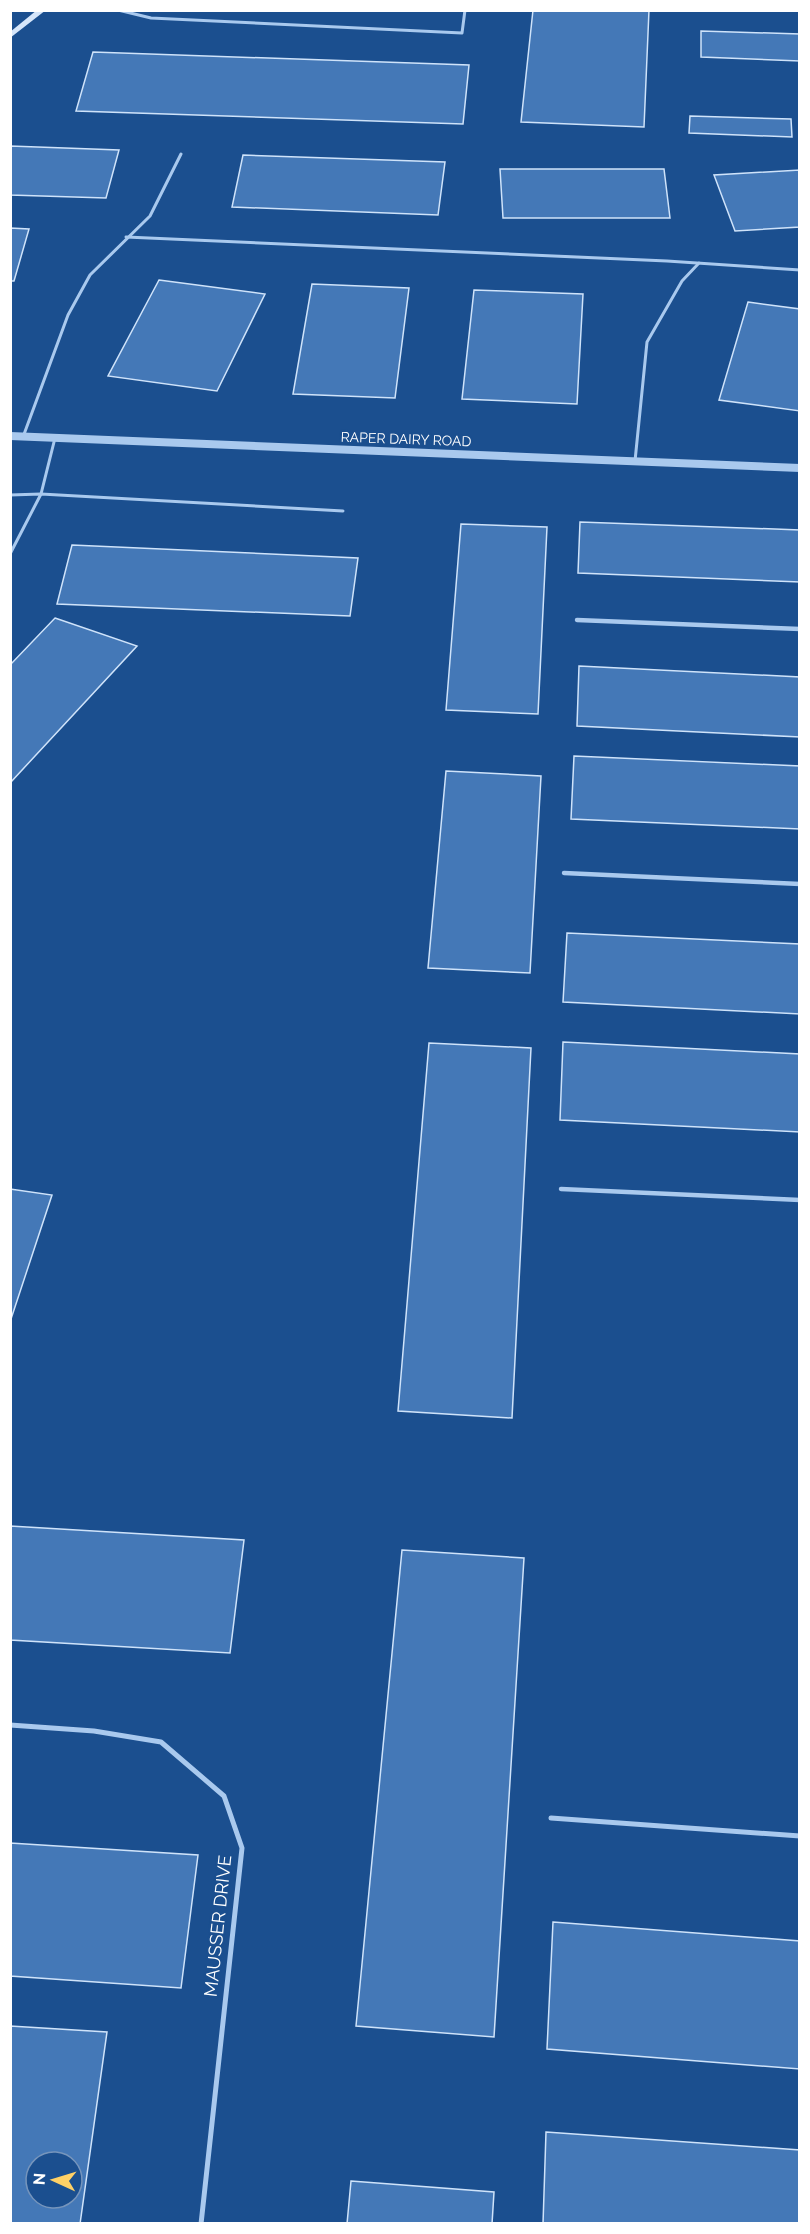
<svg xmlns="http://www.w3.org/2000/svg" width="810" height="2234" font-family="Raleway,sans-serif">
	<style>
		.building { fill: #4478b7; stroke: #cfe3fa; stroke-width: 1.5; fill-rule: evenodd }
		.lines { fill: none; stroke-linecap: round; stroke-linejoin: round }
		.service-far2 { stroke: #a9c9ee; stroke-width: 3 }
		.service-far1 { stroke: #a9c9ee; stroke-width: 4.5 }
		.service { stroke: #a9c9ee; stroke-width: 5 }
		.tertiary { stroke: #a9c9ee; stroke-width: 8 }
		.secondary { fill: #d6e6fa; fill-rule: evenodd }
		.labels { text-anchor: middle; stroke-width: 4.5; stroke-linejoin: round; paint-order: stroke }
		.far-street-label { font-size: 14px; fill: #fff; stroke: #1b4f8f }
		.near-street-label { font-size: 18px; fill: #fff; stroke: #1b4f8f }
	</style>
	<rect width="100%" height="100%" fill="#1b4f8f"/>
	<g class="building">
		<path d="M533 10H649L644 127 521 122Z"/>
		<path d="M701 31 800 34V61L701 57Z"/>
		<path d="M93 52 469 65 463 124 76 111Z"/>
		<path d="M690 116 791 119 792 137 689 133Z"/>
		<path d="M10 146 119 150 106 198 10 195Z"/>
		<path d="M243 155 445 162 438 215 232 207Z"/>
		<path d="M500 169H664L670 218H503Z"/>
		<path d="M800 170V227L735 231 714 175Z"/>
		<path d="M10 228 29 229 14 281H10Z"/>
		<path d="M159 280 265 294 217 391 108 376Z"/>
		<path d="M312 284 409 288 395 398 293 394Z"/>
		<path d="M474 290 583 294 577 404 462 399Z"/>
		<path d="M748 302 800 309V411L719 400Z"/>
		<path d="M580 522 800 530V582L578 573Z"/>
		<path d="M461 524 547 527 538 714 446 710Z"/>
		<path d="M72 545 358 558 350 616 57 604Z"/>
		<path d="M55 618 137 646 10 783V665Z"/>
		<path d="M579 666 800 677V737L577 726Z"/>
		<path d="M574 756 800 766V829L571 819Z"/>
		<path d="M446 771 541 776 530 973 428 968Z"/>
		<path d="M567 933 800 944V1014L563 1002Z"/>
		<path d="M563 1042 800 1054V1132L560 1120Z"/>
		<path d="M429 1043 531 1048 512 1418 398 1411Z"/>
		<path d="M10 1189 52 1195 10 1322Z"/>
		<path d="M10 1526 244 1540 230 1653 10 1640Z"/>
		<path d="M402 1550 524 1558 494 2037 356 2026Z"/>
		<path d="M10 1843 198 1855 181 1988 10 1976Z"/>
		<path d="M553 1922 800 1941V2069L547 2049Z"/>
		<path d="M10 2026 107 2032 80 2224H10ZM36 2162H72V2198H36Z"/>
		<path d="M546 2132 800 2150V2224H543Z"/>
		<path d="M351 2181 494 2192 492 2224H347Z"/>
	</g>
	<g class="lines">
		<g class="service-far2">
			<path d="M118 10 151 18 462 33 465 10"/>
			<path d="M126 237 667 261 800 270"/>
			<path d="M23 437 68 315 90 275 150 216 181 154"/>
			<path d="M635 461 647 342 682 281 699 263"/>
			<path d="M10 495 41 494 343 511"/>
			<path d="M10 554 41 494 55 438"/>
		</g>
		<g class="service-far1">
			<path d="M577 620 800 629"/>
			<path d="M564 873 800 884"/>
			<path d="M561 1189 800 1200"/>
		</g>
		<g class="service">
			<path d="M10 1725 94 1731 161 1742 224 1796 242 1848 201 2224"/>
			<path d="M551 1818 800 1836"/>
		</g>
		<path class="tertiary" d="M10 436 800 468"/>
		<path class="secondary" d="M37 10H46L10 38V32Z"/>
	</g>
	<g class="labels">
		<g class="far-street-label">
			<text transform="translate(406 439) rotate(2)" y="5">RAPER DAIRY ROAD</text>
		</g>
		<g class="near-street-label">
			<text transform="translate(218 1926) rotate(-84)" y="6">MAUSSER DRIVE</text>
		</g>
	</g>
	<rect width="810" height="2234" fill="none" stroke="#ffffff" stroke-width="24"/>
	<g transform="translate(54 2180) rotate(274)"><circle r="28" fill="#1b4f8f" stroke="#7695bc" stroke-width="1.5"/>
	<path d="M0-4.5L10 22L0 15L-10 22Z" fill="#ffd166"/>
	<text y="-9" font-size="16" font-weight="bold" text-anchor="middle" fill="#ffffff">N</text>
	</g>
</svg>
